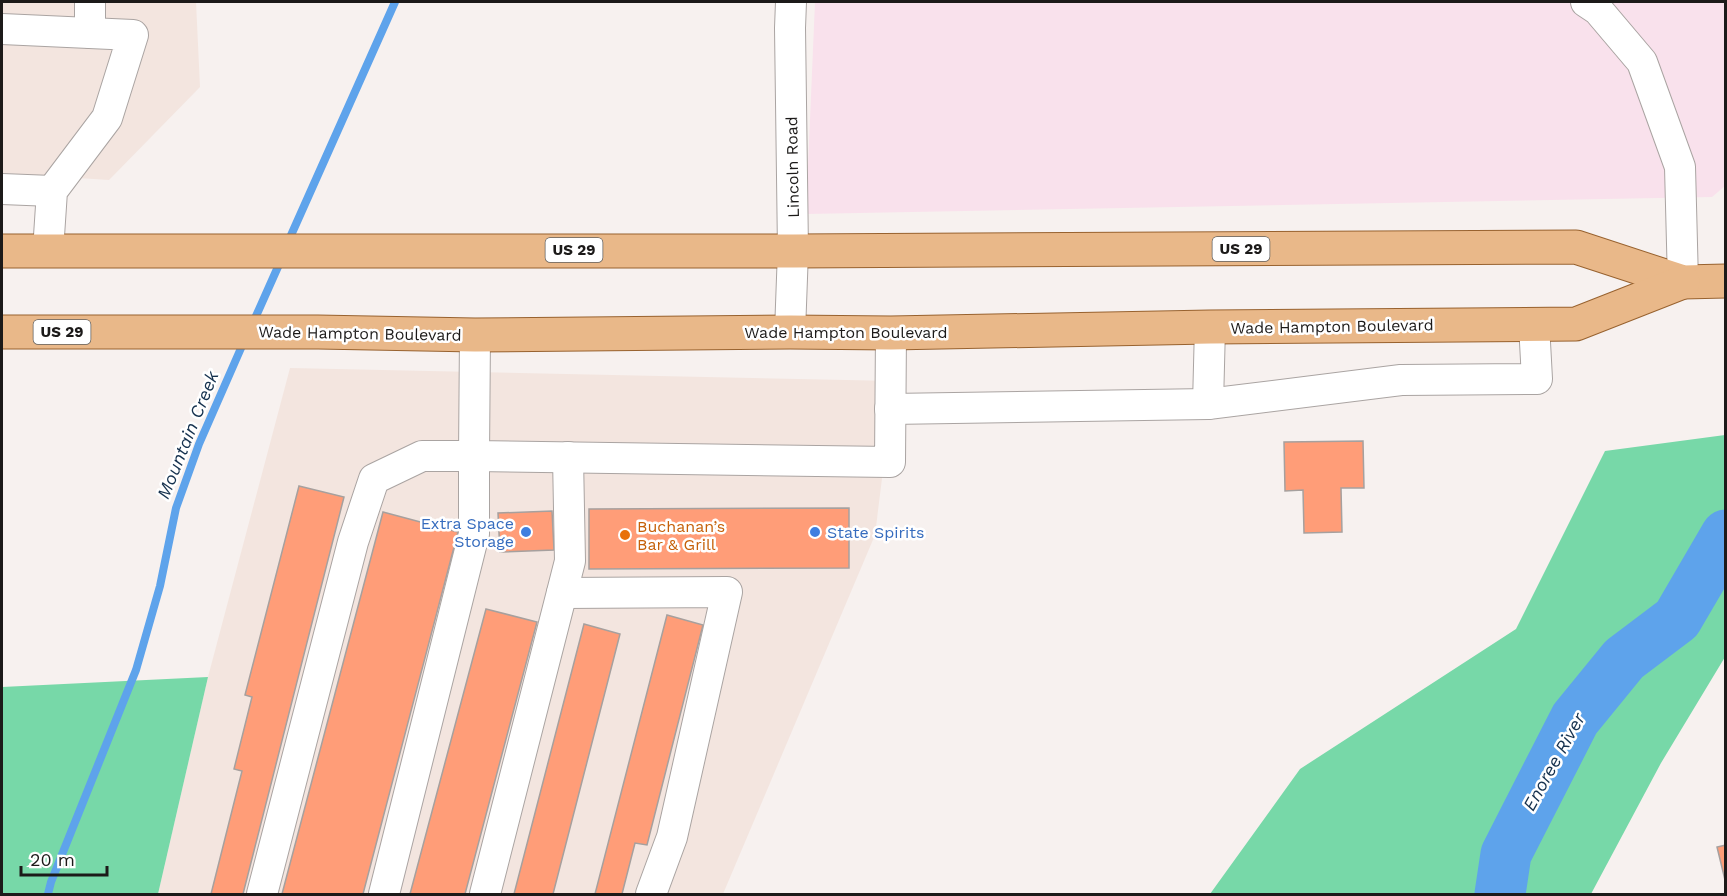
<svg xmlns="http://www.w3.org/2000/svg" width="1727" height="896" font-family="'Work Sans',sans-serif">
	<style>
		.built { fill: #f3e5df }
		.industrial { fill: #f9e1ec }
		.green { fill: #77d8a8 }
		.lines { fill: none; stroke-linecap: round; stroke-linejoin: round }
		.stream { stroke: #5ea3eb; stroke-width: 8 }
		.river { stroke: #5ea3eb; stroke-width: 51 }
		.building { fill: #ff9d78; stroke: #a6a09e; stroke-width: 1.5 }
		.minor-casing { stroke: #aaa4a2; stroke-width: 32 }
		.major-casing { stroke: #98622f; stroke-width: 35 }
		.minor { stroke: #fff; stroke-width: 30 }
		.major { stroke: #e9b889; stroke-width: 33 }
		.shop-dot { fill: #3f7fe0; stroke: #fff; stroke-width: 2 }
		.food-dot { fill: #e8710a; stroke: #fff; stroke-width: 2 }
		.labels { text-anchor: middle; stroke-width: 5; stroke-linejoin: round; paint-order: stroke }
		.shield { fill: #fff; stroke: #605f5e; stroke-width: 1.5 }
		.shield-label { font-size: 15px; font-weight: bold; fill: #1c1a19 }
		.street-label { font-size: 16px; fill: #1c1a19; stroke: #fff }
		.shop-label { font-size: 16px; fill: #366cbe; stroke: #fff; text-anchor: end }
		.food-label { font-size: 16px; fill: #c56008; stroke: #fff; text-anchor: start }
		.water-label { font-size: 18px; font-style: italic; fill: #15314e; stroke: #fff }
	</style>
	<rect width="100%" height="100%" fill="#f7f1ef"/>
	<g class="built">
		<path d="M2 2H196L200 87 109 180 2 173Z"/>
		<path d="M290 368 894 381 875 535 723 894H158L208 677Z"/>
	</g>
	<path class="industrial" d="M815 2H1725V186L1712 197 806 214Z"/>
	<g class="green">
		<path d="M1725 435V657L1661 763 1591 894H1210L1300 769 1516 629 1605 451Z"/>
		<path d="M208 677 158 894H2V687Z"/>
	</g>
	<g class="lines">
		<g class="stream">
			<path d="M288 242 395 2"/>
			<path d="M252 325 281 260"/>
			<path d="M48 894 51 882 136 670 160 586 176 508 199 444 245 339"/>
		</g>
		<path class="river" d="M1500 894 1506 854 1575 719 1624 659 1677 619 1726 535"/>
	</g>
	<g class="building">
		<path d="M1363 441 1364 488H1341L1342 532 1304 533 1303 490 1285 491 1284 442Z"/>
		<path d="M299 486 344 497 243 894H211L242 771 234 769 252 697 245 695Z"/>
		<path d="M849 508V568L589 569V509Z"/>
		<path d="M552 511 554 550 500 552 498 513Z"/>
		<path d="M383 512 458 532 363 894H282Z"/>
		<path d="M486 609 537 622 465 894H410Z"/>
		<path d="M667 615 703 625 647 845 635 843 622 894H595Z"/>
		<path d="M584 624 620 634 553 894H514Z"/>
		<path d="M1726 845V884L1717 847Z"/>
	</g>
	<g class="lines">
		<defs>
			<g id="minor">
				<path d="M90 2V33"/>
				<path d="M1586 2 1598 10 1642 62 1680 167 1683 282"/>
				<path d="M2 29 133 35 107 118 52 191 48 251"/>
				<path d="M2 189 52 191"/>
				<path d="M790 332 793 251 790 28 791 2"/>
				<path d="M475 335 474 456 890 462 891 333"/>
				<path d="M1208 404 1401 380 1537 379 1534 324"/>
				<path d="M890 409 1208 404 1210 327"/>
				<path d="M562 593 727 592 672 837 651 894"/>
				<path d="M262 894 353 542 374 479 422 456H474V534L384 894"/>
				<path d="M485 894 570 561 568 457"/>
			</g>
			<g id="major">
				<path d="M2 251H793L1576 247 1683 282 1726 281"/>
				<path d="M2 332H318L475 335 790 332 891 333 1210 327 1576 324 1683 282"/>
			</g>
		</defs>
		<use href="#minor" class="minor-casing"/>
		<use href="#major" class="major-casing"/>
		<use href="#minor" class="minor"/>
		<use href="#major" class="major"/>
	</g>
	<g class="shop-dot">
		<circle cx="526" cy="532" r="6"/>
		<circle cx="815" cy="532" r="6"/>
	</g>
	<circle class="food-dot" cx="625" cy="535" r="6"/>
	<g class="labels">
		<g class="shield">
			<rect x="1212.5" y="237" width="57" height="24" rx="4.5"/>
			<rect x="545.5" y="238" width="57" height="24" rx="4.5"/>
			<rect x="33.5" y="320" width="57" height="24" rx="4.5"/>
		</g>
		<g class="shield-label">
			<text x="1241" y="254">US 29</text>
			<text x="574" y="255">US 29</text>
			<text x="62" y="337">US 29</text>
		</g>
		<g class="street-label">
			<text transform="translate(792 167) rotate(-91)" y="6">Lincoln Road</text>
			<text transform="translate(1332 326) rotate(-1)" y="6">Wade Hampton Boulevard</text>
			<text x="846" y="338">Wade Hampton Boulevard</text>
			<text transform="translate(360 333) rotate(1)" y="6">Wade Hampton Boulevard</text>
		</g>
		<g class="shop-label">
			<text x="514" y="529">Extra Space<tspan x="514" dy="18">Storage</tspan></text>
			<text x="827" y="538" text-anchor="start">State Spirits</text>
		</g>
		<g class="food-label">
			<text x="637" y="532">Buchanan’s<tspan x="637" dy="18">Bar &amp; Grill</tspan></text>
		</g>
		<g class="water-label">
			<text transform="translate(188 435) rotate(-68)" y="6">Mountain Creek</text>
			<text transform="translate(1554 762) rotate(-61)" y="6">Enoree River</text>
		</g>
	</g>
	<rect width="1727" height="896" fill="none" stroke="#1c1a19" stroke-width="6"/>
	<path d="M21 866v9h86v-9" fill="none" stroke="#1c1a19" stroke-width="3"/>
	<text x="30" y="866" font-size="18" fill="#1c1a19" stroke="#ffffff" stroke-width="4.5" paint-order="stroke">20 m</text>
</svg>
